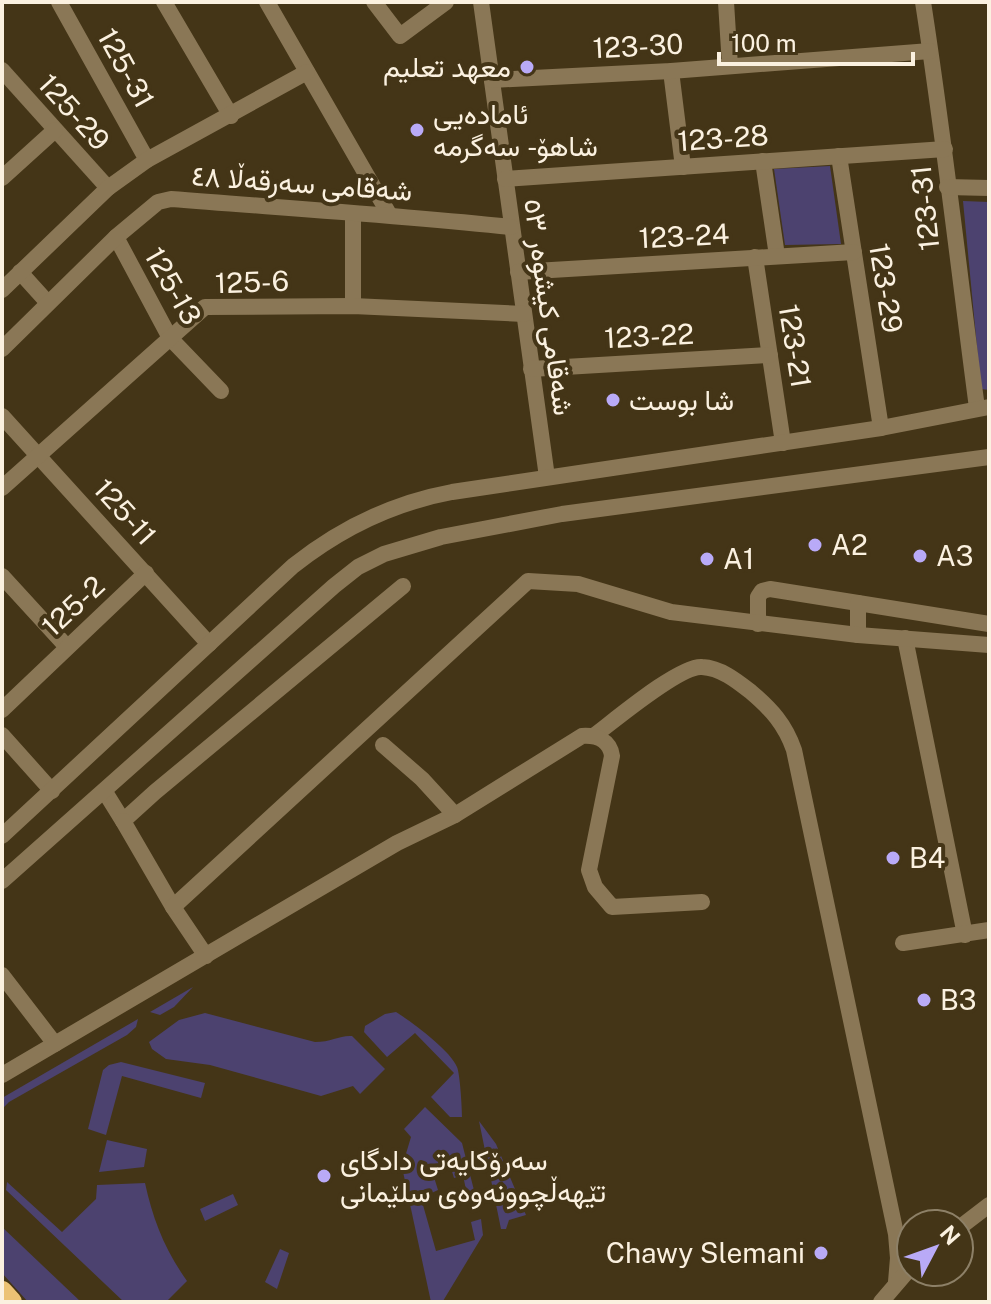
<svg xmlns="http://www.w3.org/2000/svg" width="991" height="1304" font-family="'Public Sans',Vazirmatn,sans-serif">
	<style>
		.green { fill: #4c426f }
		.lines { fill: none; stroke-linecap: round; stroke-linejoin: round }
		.minor { stroke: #8a7756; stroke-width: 16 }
		.tertiary { stroke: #8a7756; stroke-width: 16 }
		.trunk { stroke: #ecc274; stroke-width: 22 }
		.poi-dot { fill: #b9aaf7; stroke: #443517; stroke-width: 3 }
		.labels { text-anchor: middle; stroke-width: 8; stroke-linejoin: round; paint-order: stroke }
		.street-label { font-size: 28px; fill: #fbf1e0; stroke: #443517 }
		.poi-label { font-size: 28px; fill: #fbf1e0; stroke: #443517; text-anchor: start }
	</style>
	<rect width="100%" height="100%" fill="#443517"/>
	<g class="green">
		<path d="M830 166 841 244 785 245 774 169Z"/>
		<path d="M963 201 989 202V390L981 389Z"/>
		<path d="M193 987 174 1007 160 1015 150 1012Z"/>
		<path d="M396 1012C412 1022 450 1050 457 1067 460 1074 462 1107 462 1117H450L431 1097 454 1073 415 1033 387 1057 364 1032 365 1026 385 1014Z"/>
		<path d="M205 1013 315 1042C331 1042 340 1035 352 1036L385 1069 360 1094 353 1086 321 1096 210 1065 166 1059 152 1049 149 1042 179 1020Z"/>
		<path d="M138 1019 136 1027 127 1035 9 1102 2 1109V1098Z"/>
		<path d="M121 1062 205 1083 201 1098 122 1076 106 1135 88 1129 103 1070 109 1065Z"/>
		<path d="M425 1107 462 1143 478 1206 470 1210 463 1175 454 1178 451 1168 433 1174 438 1190 421 1198 436 1251 475 1240 471 1222 481 1219 483 1235 443 1301 431 1302 402 1167 411 1137 404 1129Z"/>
		<path d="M479 1121 496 1144 526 1215 509 1220 506 1229H501Z"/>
		<path d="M107 1140 147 1149 144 1167 99 1172Z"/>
		<path d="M7 1182 62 1232 96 1199 97 1185 145 1183C153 1220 165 1250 187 1281L166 1302H124L6 1190Z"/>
		<path d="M233 1194 238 1205 205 1221 200 1209Z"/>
		<path d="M2 1227 81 1302H28L2 1273Z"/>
		<path d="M280 1249 289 1253 277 1289 265 1282Z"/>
	</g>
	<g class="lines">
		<g class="minor">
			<path d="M59 2 147 160"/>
			<path d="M164 2 231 116"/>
			<path d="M267 2 389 214"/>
			<path d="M374 2 400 36 446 2"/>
			<path d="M481 2 547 477"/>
			<path d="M726 2 730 66"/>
			<path d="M923 2C944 137 959 272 977 408"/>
			<path d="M2 70 108 188"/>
			<path d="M671 71 683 167"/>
			<path d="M492 80 671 71 930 51"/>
			<path d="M839 156 881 428"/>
			<path d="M763 161 777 256"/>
			<path d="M2 178 55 130"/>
			<path d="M505 179 945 149"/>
			<path d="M947 187 989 188"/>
			<path d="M353 214V306"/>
			<path d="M116 237 170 338 221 391"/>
			<path d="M755 257 783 443"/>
			<path d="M20 272 48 303"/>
			<path d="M518 272 854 252"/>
			<path d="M2 290 108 188 147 160 307 72"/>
			<path d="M2 349 116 237 158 202 171 199C285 208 398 215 511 227"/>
			<path d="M531 369 770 355"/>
			<path d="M2 416 209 644"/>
			<path d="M2 488 205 307 353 306 524 314"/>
			<path d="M2 576 67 647"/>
			<path d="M758 624V597L762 591 770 589 858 603"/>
			<path d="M858 635V603L989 624"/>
			<path d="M905 638 965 935"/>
			<path d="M2 710 146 573"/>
			<path d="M2 735 52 791"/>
			<path d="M595 735C615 720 680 665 702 667 721 668 737 681 751 692 771 709 785 724 794 750L896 1234 898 1258 896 1282"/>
			<path d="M105 792 123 821 155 792 403 586"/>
			<path d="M455 815 582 736C596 735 610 740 612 756L589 870 595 887 612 907 702 902"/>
			<path d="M123 821 173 907 206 956"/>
			<path d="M173 907 528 581 578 584 671 612 858 635 989 645"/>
			<path d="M903 943 989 930"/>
			<path d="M2 975 55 1044"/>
			<path d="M2 1075 397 843 455 815 422 779 383 745"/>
			<path d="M959 1228 989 1205"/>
			<path d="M881 1302 911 1267"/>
		</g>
		<g class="tertiary">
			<path d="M2 836 293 566C341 528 392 503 452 492L881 428 989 407"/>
			<path d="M2 881 334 586 358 567 384 554 441 537 562 514 989 457"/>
		</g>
		<path class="trunk" d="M2 1292 11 1302"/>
	</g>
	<g class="poi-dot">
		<circle cx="527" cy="67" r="8"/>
		<circle cx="417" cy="130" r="8"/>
		<circle cx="613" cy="400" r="8"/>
		<circle cx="815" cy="545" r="8"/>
		<circle cx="920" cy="556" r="8"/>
		<circle cx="707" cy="559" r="8"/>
		<circle cx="893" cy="858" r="8"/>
		<circle cx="924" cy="1000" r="8"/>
		<circle cx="324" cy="1176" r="8"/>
		<circle cx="821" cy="1253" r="8"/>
	</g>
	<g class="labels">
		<g class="street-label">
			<text transform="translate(638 46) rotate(-3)" y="10">123-30</text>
			<text transform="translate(126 68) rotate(61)" y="10">125-31</text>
			<text transform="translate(74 112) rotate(48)" y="10">125-29</text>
			<text transform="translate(723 138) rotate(-4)" y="10">123-28</text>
			<text transform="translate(302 183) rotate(4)" y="10">شەقامی سەرقەڵا ٤٨</text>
			<text transform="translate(925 208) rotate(-96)" y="10">123-31</text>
			<text transform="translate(684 236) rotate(-3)" y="10">123-24</text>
			<text transform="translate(252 282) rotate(-2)" y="10">125-6</text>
			<text transform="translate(173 286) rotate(60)" y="10">125-13</text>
			<text transform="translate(886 288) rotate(81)" y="10">123-29</text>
			<text transform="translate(549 307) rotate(82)" y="10">شەقامی کیشوەر ٥٣</text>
			<text transform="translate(649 336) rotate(-3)" y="10">123-22</text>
			<text transform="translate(795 346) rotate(81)" y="10">123-21</text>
			<text transform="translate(125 512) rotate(48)" y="10">125-11</text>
			<text transform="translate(73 606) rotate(-43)" y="10">125-2</text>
		</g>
		<g class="poi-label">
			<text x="511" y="77" text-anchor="end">معهد تعليم</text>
			<text x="433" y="124">ئامادەیی<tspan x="433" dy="32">شاهۆ - سەگرمە</tspan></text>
			<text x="629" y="410">شا بوست</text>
			<text x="831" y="555">A2</text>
			<text x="936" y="566">A3</text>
			<text x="723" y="569">A1</text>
			<text x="909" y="868">B4</text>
			<text x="940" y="1010">B3</text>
			<text x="340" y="1170">سەرۆکایەتی دادگای<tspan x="340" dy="32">تێهەڵچوونەوەی سلێمانی</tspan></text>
			<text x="805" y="1263" text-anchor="end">Chawy Slemani</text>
		</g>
	</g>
	<rect width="991" height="1304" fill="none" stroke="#fbf1e0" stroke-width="8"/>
	<g transform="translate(935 1248) rotate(49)"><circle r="38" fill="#443517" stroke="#8d8067" stroke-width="2"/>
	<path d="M0-6L14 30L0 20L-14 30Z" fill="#b9aaf7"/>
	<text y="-12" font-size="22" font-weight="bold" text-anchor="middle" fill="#fbf1e0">N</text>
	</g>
	<path d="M719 52v12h194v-12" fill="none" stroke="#fbf1e0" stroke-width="4"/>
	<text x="731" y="52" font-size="24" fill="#fbf1e0" stroke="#443517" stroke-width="6" paint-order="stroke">100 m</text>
</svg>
